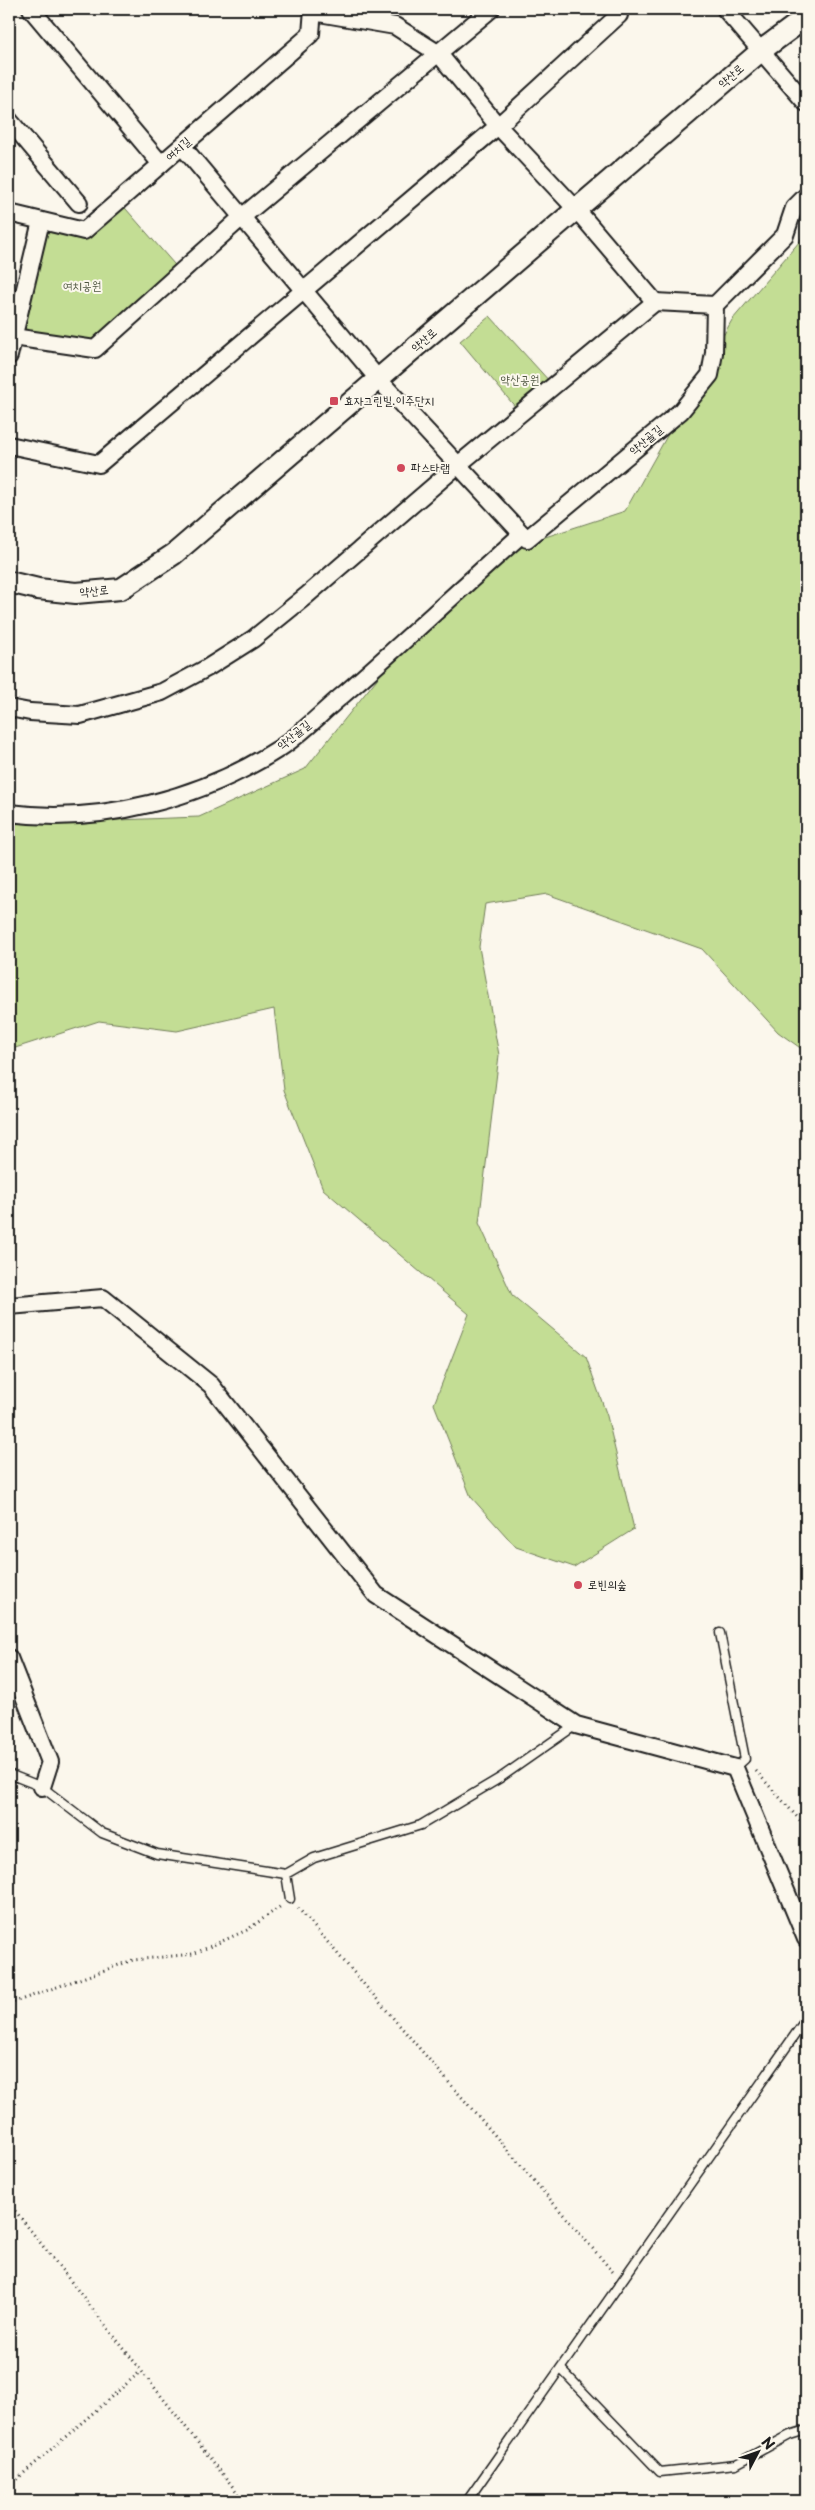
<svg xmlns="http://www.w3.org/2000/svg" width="815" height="2510" font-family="'Playpen Sans','Poor Story',sans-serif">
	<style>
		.green { fill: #c3dd94; stroke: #707c58 }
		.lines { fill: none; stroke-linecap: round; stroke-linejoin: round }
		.service-casing { stroke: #1c1c1c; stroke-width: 11 }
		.minor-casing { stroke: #1c1c1c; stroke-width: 20 }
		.tertiary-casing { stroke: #1c1c1c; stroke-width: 24 }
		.path { stroke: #1c1c1c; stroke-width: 3; stroke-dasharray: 1 4; stroke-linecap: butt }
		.service { stroke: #fbf7ec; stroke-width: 8 }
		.minor { stroke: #fbf7ec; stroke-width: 16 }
		.tertiary { stroke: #fbf7ec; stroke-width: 20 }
		.poi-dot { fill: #d1495b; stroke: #fbf7ec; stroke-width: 2 }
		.labels { text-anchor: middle; stroke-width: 4; stroke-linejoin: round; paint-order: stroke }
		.street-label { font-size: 12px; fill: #1c1c1c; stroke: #fbf7ec }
		.park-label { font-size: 12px; fill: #4e5640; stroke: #fbf7ec }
		.poi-label { font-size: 12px; fill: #1c1c1c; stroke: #fbf7ec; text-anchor: start }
	</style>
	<rect width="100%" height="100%" fill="#fbf7ec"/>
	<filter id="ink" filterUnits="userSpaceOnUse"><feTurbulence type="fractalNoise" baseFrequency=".02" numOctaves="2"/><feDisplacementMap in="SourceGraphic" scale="10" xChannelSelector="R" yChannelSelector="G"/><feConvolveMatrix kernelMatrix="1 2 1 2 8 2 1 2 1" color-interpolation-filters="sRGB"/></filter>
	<g filter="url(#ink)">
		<g class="green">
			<path d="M119 201 181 272 95 349 13 337 41 221 84 231Z"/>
			<path d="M806 229V1052L778 1032 702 949 547 894 485 904 479 947 499 1055 479 1223 512 1295 586 1357 607 1416 634 1529 574 1567 516 1547 471 1497 434 1404 469 1314 323 1189 284 1090 274 1009 177 1031 99 1021 9 1050V824L199 817 305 769 439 601 530 542 625 511 732 320 800 241Z"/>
			<path d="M490 316 551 383 517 409 460 341Z"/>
		</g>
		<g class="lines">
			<defs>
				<g id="service">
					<path d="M720 1633 745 1759 735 1768"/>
					<path d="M9 1774 42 1787 102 1833 157 1854 286 1874 314 1858 421 1825 500 1778 576 1725"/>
					<path d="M286 1874 290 1899"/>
					<path d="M561 2369 660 2472 736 2464 790 2435 806 2430"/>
					<path d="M467 2501 806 2019"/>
				</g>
				<g id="minor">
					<path d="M31 9 161 164"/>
					<path d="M725 9 806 103"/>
					<path d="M313 12 395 26 439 54 498 126 576 209 655 302"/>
					<path d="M9 120 79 203"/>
					<path d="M9 213 84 231 311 34 313 9"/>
					<path d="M13 337 95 349 242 217 491 9"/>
					<path d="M9 356 41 221"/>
					<path d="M9 445 99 464 498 126 619 15V9"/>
					<path d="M522 534 527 539 681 411 710 375 714 353 715 305 785 235 794 208 806 196"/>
					<path d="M9 708 30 712 80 715 162 692 207 668 253 639 306 596 458 465 655 302 715 305"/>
					<path d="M9 813C102 825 202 798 280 748 303 733 323 711 344 694 404 642 462 587 522 534L379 380 182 146"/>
					<path d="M9 1306 103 1298 211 1385 376 1595 576 1725 735 1768 806 1939"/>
					<path d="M9 1658 50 1762 42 1787"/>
				</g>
				<path id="tertiary" d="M9 582 38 589 76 593 121 589 174 554 762 50 797 24 805 9"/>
			</defs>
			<use href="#service" class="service-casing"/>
			<use href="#minor" class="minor-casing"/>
			<use href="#tertiary" class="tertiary-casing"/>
			<g class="path">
				<path d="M756 1771 806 1827"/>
				<path d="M298 1908 613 2272"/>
				<path d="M9 2004 133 1960 193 1954 247 1930 281 1906"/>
				<path d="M9 2203 244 2501"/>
				<path d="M9 2486 140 2372"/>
			</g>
			<use href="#service" class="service"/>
			<use href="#minor" class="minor"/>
			<use href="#tertiary" class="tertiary"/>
		</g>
	</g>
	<g class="poi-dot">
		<rect x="329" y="396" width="10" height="10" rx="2.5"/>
		<circle cx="401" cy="468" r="5"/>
		<circle cx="578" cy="1585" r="5"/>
	</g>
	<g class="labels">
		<g class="street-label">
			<text transform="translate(731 76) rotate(-41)" y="4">약산로</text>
			<text transform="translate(178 149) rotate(-41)" y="4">여치길</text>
			<text transform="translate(424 340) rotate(-41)" y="4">약산로</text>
			<text transform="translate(646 440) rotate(-40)" y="4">약산골길</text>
			<text transform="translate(94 591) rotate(-5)" y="4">약산로</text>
			<text transform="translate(294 735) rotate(-39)" y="4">약산골길</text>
		</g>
		<g class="park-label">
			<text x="82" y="290">여치공원</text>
			<text x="520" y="384">약산공원</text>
		</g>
		<g class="poi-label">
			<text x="344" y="405">효자그린빌.이주단지</text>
			<text x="411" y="472">파스타랩</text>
			<text x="588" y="1589">로빈의숲</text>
		</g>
	</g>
	<rect width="815" height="2510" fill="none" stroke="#fbf7ec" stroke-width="30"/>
	<rect x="15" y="15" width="785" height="2480" fill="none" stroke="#1c1c1c" stroke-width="2" filter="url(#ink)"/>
	<g transform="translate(758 2452) rotate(49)" stroke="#fbf7ec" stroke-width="4" paint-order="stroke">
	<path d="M0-4L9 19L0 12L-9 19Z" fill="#1c1c1c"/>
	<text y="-8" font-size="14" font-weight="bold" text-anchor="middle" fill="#1c1c1c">N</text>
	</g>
</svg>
